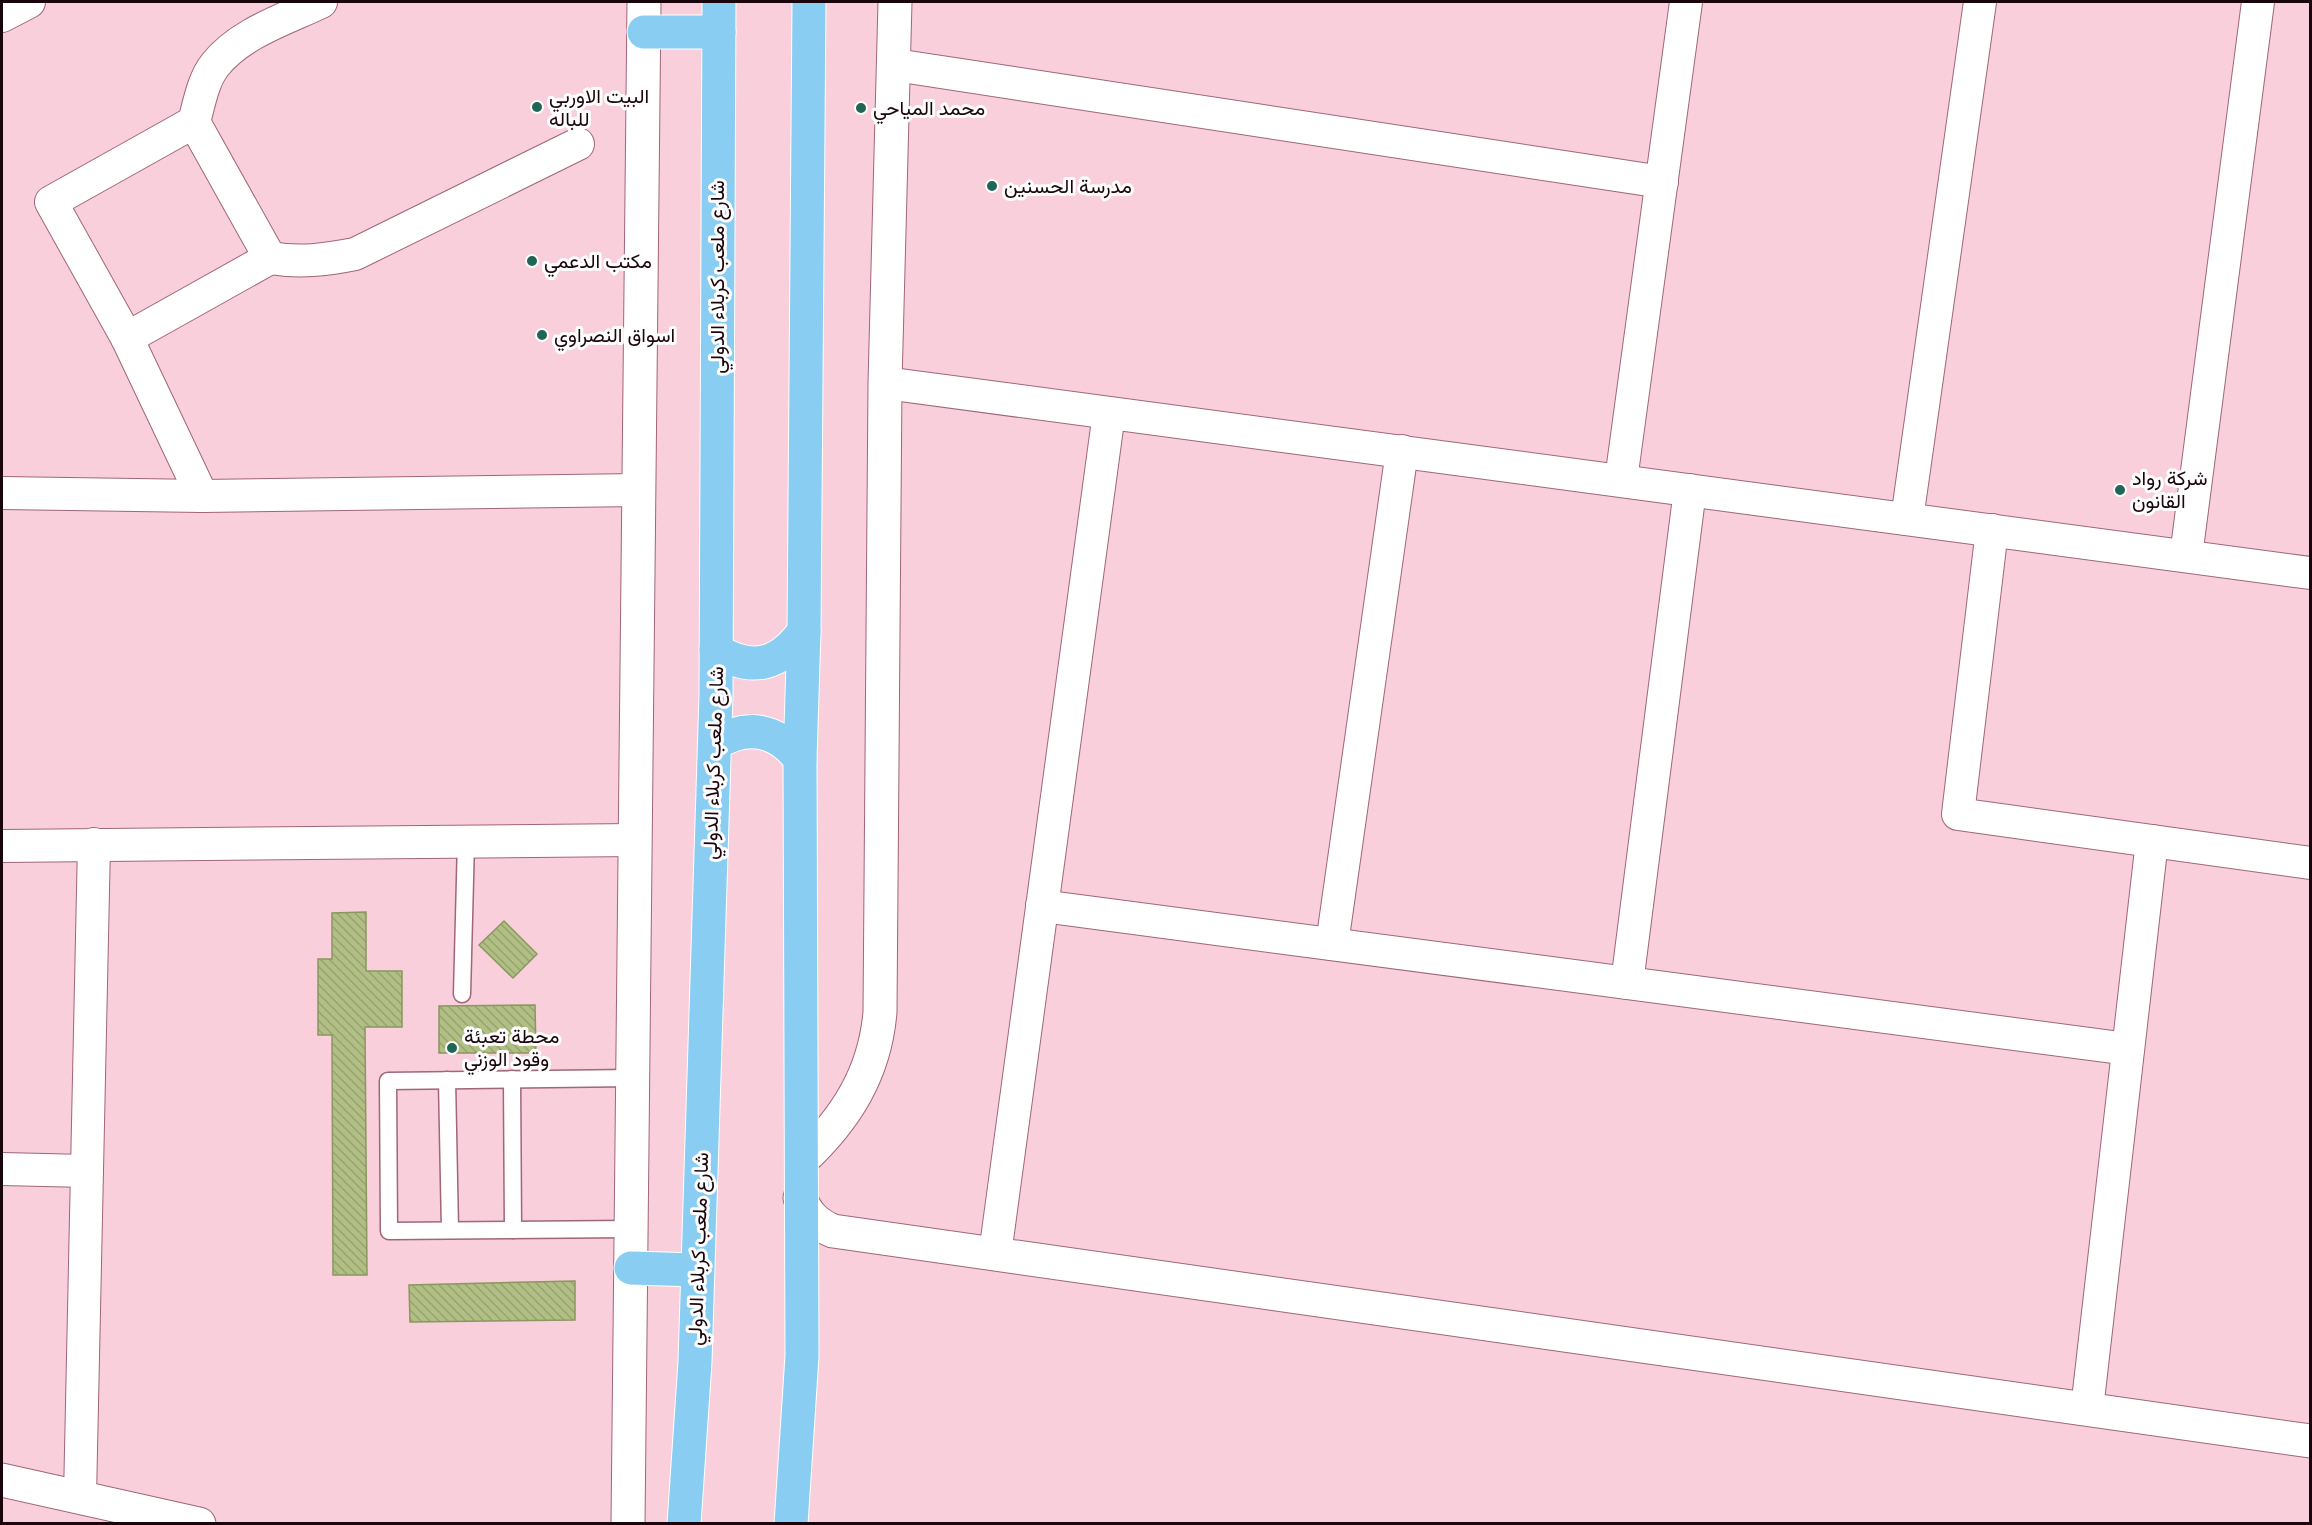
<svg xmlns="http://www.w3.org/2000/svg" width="2312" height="1525" font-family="Raleway,Vazirmatn,sans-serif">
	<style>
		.building { fill: url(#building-back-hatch); stroke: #8b975f; stroke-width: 1.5 }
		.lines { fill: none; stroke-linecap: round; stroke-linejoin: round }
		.lane-casing { stroke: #a06679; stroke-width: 19 }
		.street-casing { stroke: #a06679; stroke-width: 34 }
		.secondary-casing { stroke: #a06679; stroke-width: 35 }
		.primary-casing { stroke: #fff; stroke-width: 35 }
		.lane { stroke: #fff; stroke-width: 16 }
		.street { stroke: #fff; stroke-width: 32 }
		.secondary { stroke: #fff; stroke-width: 33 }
		.primary { stroke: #8acdf3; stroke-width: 33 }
		.poi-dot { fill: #1f6558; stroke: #fdfdfd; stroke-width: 2 }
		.labels { text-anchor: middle; stroke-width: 6; stroke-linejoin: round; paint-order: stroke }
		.poi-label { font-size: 20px; fill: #1a050d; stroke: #fdfdfd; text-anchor: start }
		.street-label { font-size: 20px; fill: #1a050d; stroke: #fdfdfd }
	</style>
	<defs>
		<pattern id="building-back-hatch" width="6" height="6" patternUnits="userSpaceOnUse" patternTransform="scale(1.5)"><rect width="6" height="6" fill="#b2bf84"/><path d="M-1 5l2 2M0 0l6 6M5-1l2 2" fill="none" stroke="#98a371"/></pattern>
	</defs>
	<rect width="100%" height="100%" fill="#f8cfdb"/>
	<g class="building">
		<path d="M366 912V971H402V1027H365L367 1275H333L332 1035H318V959H332V913Z"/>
		<path d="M504 921 537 954 513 978 479 945Z"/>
		<path d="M535 1005 536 1053H439V1006Z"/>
		<path d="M575 1281V1320L410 1322 409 1285Z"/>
	</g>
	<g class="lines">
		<defs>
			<g id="lane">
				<path d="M462 994 466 841"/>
				<path d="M512 1079 513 1230"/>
				<path d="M447 1080 450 1230"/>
				<path d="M631 1229 389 1231 388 1081 633 1078"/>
			</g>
			<g id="street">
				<path d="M2 16 29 2"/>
				<path d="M895 65 1662 182"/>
				<path d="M194 122 51 202 127 338 270 258 194 122C199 104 203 80 215 65 240 33 286 19 321 2"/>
				<path d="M270 258C300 263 325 260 355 254L578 144"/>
				<path d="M127 338 202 496"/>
				<path d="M885 383 2310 573"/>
				<path d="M1621 480 1686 2"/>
				<path d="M2 493 202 496 639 490"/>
				<path d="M1907 519 1980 2"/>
				<path d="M1992 530 1958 814 2310 863"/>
				<path d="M2186 556 2258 2"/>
				<path d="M2 846 635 840"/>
				<path d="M1042 906 2128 1049"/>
				<path d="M1332 944 1402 451"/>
				<path d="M1627 983 1690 490"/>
				<path d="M2 1169 87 1171"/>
				<path d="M995 1254 1109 413"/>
				<path d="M2087 1409 2152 841"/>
				<path d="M80 1497 94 844"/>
			</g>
			<g id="secondary">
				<path d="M802 1160C846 1119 875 1073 880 1012L885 383 895 2"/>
				<path d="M800 1198C807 1214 816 1224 833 1231L2310 1441"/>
				<path d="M2 1480 199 1524"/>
				<path d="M628 1524 644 2"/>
			</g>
			<g id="primary">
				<path d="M644 32H719"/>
				<path d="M716 650C752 673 780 665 804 631"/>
				<path d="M715 744C747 723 777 729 800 759"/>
				<path d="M631 1268 697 1270"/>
				<path d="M684 1524 695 1362 716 695 719 2"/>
				<path d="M791 1524 802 1356 800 759 804 631 809 2"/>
			</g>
		</defs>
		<use href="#lane" class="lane-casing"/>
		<use href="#street" class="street-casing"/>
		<use href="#secondary" class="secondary-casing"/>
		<use href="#primary" class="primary-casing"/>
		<use href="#lane" class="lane"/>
		<use href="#street" class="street"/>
		<use href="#secondary" class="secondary"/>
		<use href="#primary" class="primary"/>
	</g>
	<g class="poi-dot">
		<circle cx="537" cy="107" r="6"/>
		<circle cx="861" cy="108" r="6"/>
		<circle cx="992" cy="186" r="6"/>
		<circle cx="532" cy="261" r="6"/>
		<circle cx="542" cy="335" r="6"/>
		<circle cx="2120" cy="490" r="6"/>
		<circle cx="452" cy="1048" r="6"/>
	</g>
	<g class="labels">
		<g class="poi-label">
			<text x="549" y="103">البيت الاوربي<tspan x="549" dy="23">للباله</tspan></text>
			<text x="873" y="115">محمد المياحي</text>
			<text x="1004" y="193">مدرسة الحسنين</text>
			<text x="544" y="268">مكتب الدعمي</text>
			<text x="554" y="342">اسواق النصراوي</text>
			<text x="2132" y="485">شركة رواد<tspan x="2132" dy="23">القانون</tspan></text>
			<text x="464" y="1043">محطة تعبئة<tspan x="464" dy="23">وقود الوزني</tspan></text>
		</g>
		<g class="street-label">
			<text transform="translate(717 277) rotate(-90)" y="7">شارع ملعب كربلاء الدولي</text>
			<text transform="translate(713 763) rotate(-88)" y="7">شارع ملعب كربلاء الدولي</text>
			<text transform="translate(698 1249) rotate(-88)" y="7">شارع ملعب كربلاء الدولي</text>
		</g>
	</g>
	<rect width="2312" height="1525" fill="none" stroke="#1a050d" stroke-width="6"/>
</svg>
